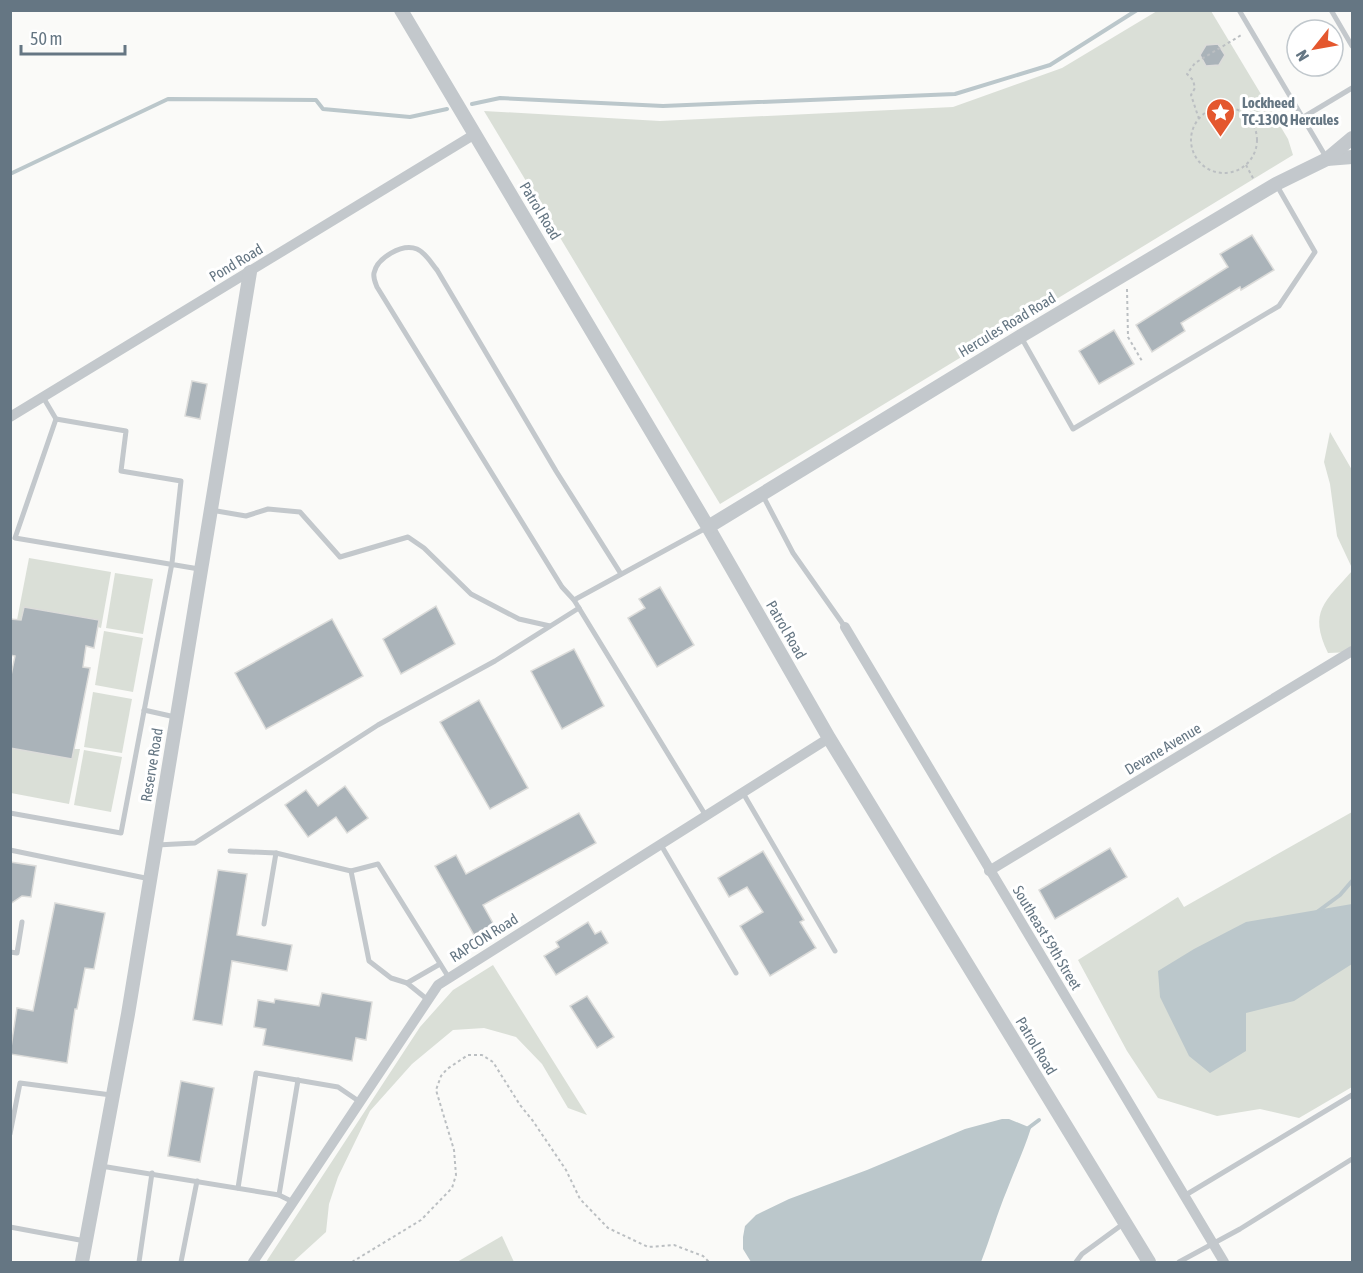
<svg xmlns="http://www.w3.org/2000/svg" width="1363" height="1273" font-family="'Asap Condensed',sans-serif">
	<style>
		.green { fill: #dadfd7 }
		.water { fill: #bbc7cb }
		.lines { fill: none; stroke-linecap: round; stroke-linejoin: round }
		.stream { stroke: #bbc7cb; stroke-width: 4 }
		.building { fill: #aab3b9; stroke: #dcdcda; stroke-width: 1.5 }
		.path { stroke: #bbbfc2; stroke-width: 2; stroke-dasharray: 3 3; stroke-linecap: butt }
		.service { stroke: #c3c8cc; stroke-width: 5 }
		.minor { stroke: #c3c8cc; stroke-width: 10 }
		.tertiary { stroke: #c3c8cc; stroke-width: 14 }
		.labels { text-anchor: middle; stroke-width: 6; stroke-linejoin: round; paint-order: stroke }
		.poi-label { font-size: 15px; font-weight: bold; fill: #657683; stroke: #fff; text-anchor: start }
		.street-label { font-size: 15px; fill: #657683; stroke: #fff }
	</style>
	<rect width="100%" height="100%" fill="#fafaf8"/>
	<g class="green">
		<path d="M1157 11H1211L1288 139 1293 155 720 504 484 111 660 121 953 107 1062 68Z"/>
		<path d="M1330 432 1352 470V568L1337 536 1330 484 1324 462Z"/>
		<path d="M29 558 111 572 101 628 98 627V620L24 607 21 621 17 620Z"/>
		<path d="M1352 571V652L1328 653C1308 611 1325 602 1352 571Z"/>
		<path d="M115 573 153 579 143 634 106 628Z"/>
		<path d="M104 631 143 638 133 692 95 685Z"/>
		<path d="M93 692 132 699 122 753 84 747Z"/>
		<path d="M10 748 72 759 74 749H80L69 804 11 793Z"/>
		<path d="M84 750 122 757 111 812 74 805Z"/>
		<path d="M1352 812V1087L1299 1118 1260 1109 1217 1116 1158 1098 1127 1051 1078 960 1178 897 1184 907Z"/>
		<path d="M493 965 587 1115 568 1108 542 1064 516 1037 484 1028 453 1030 412 1064 370 1111 338 1177 329 1204 326 1232 293 1262H266L420 1027 453 990Z"/>
		<path d="M502 1236 514 1262H457Z"/>
	</g>
	<g class="water">
		<path d="M1352 904V964L1294 1001 1246 1013V1051L1210 1073 1189 1056 1160 997 1158 971 1194 949 1246 922Z"/>
		<path d="M1002 1119H1009L1031 1128C1024 1150 1015 1169 1007 1190 997 1214 990 1239 981 1262H751L743 1249V1237L745 1226 756 1215 789 1199 867 1170 965 1129Z"/>
	</g>
	<g class="lines">
		<g class="stream">
			<path d="M472 104 500 98 663 106 955 94 1050 65 1137 10"/>
			<path d="M10 174 168 99 316 100 323 109 410 117 447 109"/>
			<path d="M1317 912 1340 895 1352 881"/>
			<path d="M1027 1129 1039 1120"/>
		</g>
	</g>
	<g class="building">
		<path d="M1218 44 1225 55 1219 65 1206 66 1200 55 1206 45Z"/>
		<path d="M1252 235 1274 270 1241 290 1240 287 1181 323 1185 331 1152 352 1136 325 1228 267 1220 254Z"/>
		<path d="M1114 330 1134 364 1099 384 1079 351Z"/>
		<path d="M192 381 207 384 200 419 185 416Z"/>
		<path d="M660 587 694 645 657 667 628 618 645 608 639 599Z"/>
		<path d="M436 606 455 644 401 674 383 639Z"/>
		<path d="M24 607 99 620 94 648 86 646 83 667 90 668 72 759 10 748V680L15 656 10 655V619L21 620Z"/>
		<path d="M332 619 363 676 266 729 235 673Z"/>
		<path d="M574 649 604 706 562 729 531 671Z"/>
		<path d="M479 700 528 788 490 809 440 722Z"/>
		<path d="M345 786 368 818 347 833 336 817 308 837 285 805 306 790 318 806Z"/>
		<path d="M579 813 596 843 483 905 494 925 474 935 435 866 456 855 466 874Z"/>
		<path d="M1110 848 1127 877 1055 919 1039 890Z"/>
		<path d="M763 851 804 920 800 922 816 948 770 976 740 926 763 912 747 887 729 897 718 878Z"/>
		<path d="M10 862 36 866 31 897 22 896 10 904Z"/>
		<path d="M218 870 247 874 237 935 292 945 287 971 232 961 222 1025 193 1020Z"/>
		<path d="M55 903 105 913 94 969 85 968 77 1009H75L67 1063 10 1054 17 1008 33 1011Z"/>
		<path d="M588 922 595 934 601 931 608 943 556 975 544 956 559 947 556 942Z"/>
		<path d="M322 993 372 1002 366 1040 356 1038 352 1061 263 1045 266 1029 254 1027 258 1000 274 1003 275 999 319 1006Z"/>
		<path d="M587 996 614 1037 597 1048 570 1006Z"/>
		<path d="M181 1081 214 1088 200 1162 168 1156Z"/>
	</g>
	<g class="lines">
		<g class="path">
			<circle cx="1224" cy="140" r="33"/>
			<path d="M1199 119 1191 95 1195 88 1193 80 1187 74 1195 63 1243 34"/>
			<path d="M1246 165 1254 180"/>
			<path d="M1127 289 1128 337 1142 361"/>
			<path d="M352 1262 421 1220 452 1188 456 1175 454 1150 436 1090 441 1076 447 1069 468 1055H482L493 1062 520 1105 533 1121 566 1170 580 1199 608 1228 648 1247 674 1245 703 1256 709 1262"/>
		</g>
		<g class="service">
			<path d="M1239 10 1326 157"/>
			<path d="M1331 10 1352 46"/>
			<path d="M1302 118 1352 88"/>
			<path d="M1021 337 1073 429 1279 306 1315 252 1276 184"/>
			<path d="M43 397 56 419"/>
			<path d="M762 494 793 553 845 627"/>
			<path d="M211 510 246 516 268 509 300 512 340 557 408 537 424 548 471 594 519 619 550 626"/>
			<path d="M574 600 562 587 377 287C375 282 373 278 374 273 377 258 402 243 417 249 426 253 431 263 437 270L556 471 621 574"/>
			<path d="M144 710 175 717"/>
			<path d="M743 793 835 951"/>
			<path d="M10 813 121 833 172 563 181 481 121 471 126 431 56 419 15 538 199 569"/>
			<path d="M706 816 574 600 706 528"/>
			<path d="M157 845 195 843 378 725 495 661 579 608"/>
			<path d="M661 845 736 973"/>
			<path d="M10 850 150 879"/>
			<path d="M230 851 276 853 351 871 378 864 449 978"/>
			<path d="M351 871 369 961 391 978 407 983 440 964"/>
			<path d="M264 924 276 853"/>
			<path d="M10 952 17 953 22 922"/>
			<path d="M407 983 428 1000"/>
			<path d="M10 1134 20 1083 111 1095"/>
			<path d="M101 1166 279 1195 293 1202"/>
			<path d="M238 1188 256 1073 338 1087 360 1102"/>
			<path d="M279 1195 298 1080"/>
			<path d="M1184 1196 1352 1095"/>
			<path d="M10 1227 85 1241"/>
			<path d="M139 1262 152 1173"/>
			<path d="M181 1262 197 1181"/>
			<path d="M1076 1262 1082 1254 1123 1224"/>
			<path d="M1179 1262 1240 1229 1352 1159"/>
		</g>
		<g class="minor">
			<path d="M10 417 475 134"/>
			<path d="M845 627 1224 1262"/>
			<path d="M989 871 1352 651"/>
			<path d="M253 1262 438 985 829 738"/>
		</g>
		<g class="tertiary">
			<path d="M401 10 708 527 829 738 1149 1262"/>
			<path d="M1327 159 1352 157"/>
			<path d="M708 527 1021 336 1276 184 1327 159 1352 138"/>
			<path d="M82 1262 128 1014 250 272"/>
		</g>
	</g>
	<defs>
		<symbol id="sight-pin" viewBox="-11 -11 22 30"><path d="M0 17L-7.5 6A9.5 9.5 0 1 1 7.5 6Z" fill="#e4572e" stroke="#fff"/><path d="M0-6L1.8-2.2L6-1.7L2.9 1.2L3.7 5.4L0 3.3L-3.7 5.4L-2.9 1.2L-6-1.7L-1.8-2.2Z" fill="#fff"/></symbol>
	</defs>
	<g fill-rule="evenodd">
		<use href="#sight-pin" x="1204" y="96" width="33" height="45"/>
	</g>
	<g class="labels">
		<g class="poi-label">
			<text x="1242" y="108">Lockheed<tspan x="1242" dy="17">TC-130Q Hercules</tspan></text>
		</g>
		<g class="street-label">
			<text transform="translate(540 211) rotate(59)" y="5">Patrol Road</text>
			<text transform="translate(236 263) rotate(-31)" y="5">Pond Road</text>
			<text transform="translate(1007 325) rotate(-31)" y="5">Hercules Road Road</text>
			<text transform="translate(786 630) rotate(60)" y="5">Patrol Road</text>
			<text transform="translate(1163 749) rotate(-31)" y="5">Devane Avenue</text>
			<text transform="translate(152 765) rotate(-81)" y="5">Reserve Road</text>
			<text transform="translate(484 938) rotate(-32)" y="5">RAPCON Road</text>
			<text transform="translate(1047 938) rotate(59)" y="5">Southeast 59th Street</text>
			<text transform="translate(1036 1046) rotate(59)" y="5">Patrol Road</text>
		</g>
	</g>
	<rect width="1363" height="1273" fill="none" stroke="#657683" stroke-width="24"/>
	<g transform="translate(1315 48) rotate(239)"><circle r="28" fill="#ffffff" stroke="#c1c8cd" stroke-width="1.5"/>
	<path d="M0-4.5L10 22L0 15L-10 22Z" fill="#e4572e"/>
	<text y="-9" font-size="16" font-weight="bold" text-anchor="middle" fill="#657683">N</text>
	</g>
	<path d="M21 45v9h104v-9" fill="none" stroke="#657683" stroke-width="3"/>
	<text x="30" y="45" font-size="18" fill="#657683" stroke="#ffffff" stroke-width="4.5" paint-order="stroke">50 m</text>
</svg>
